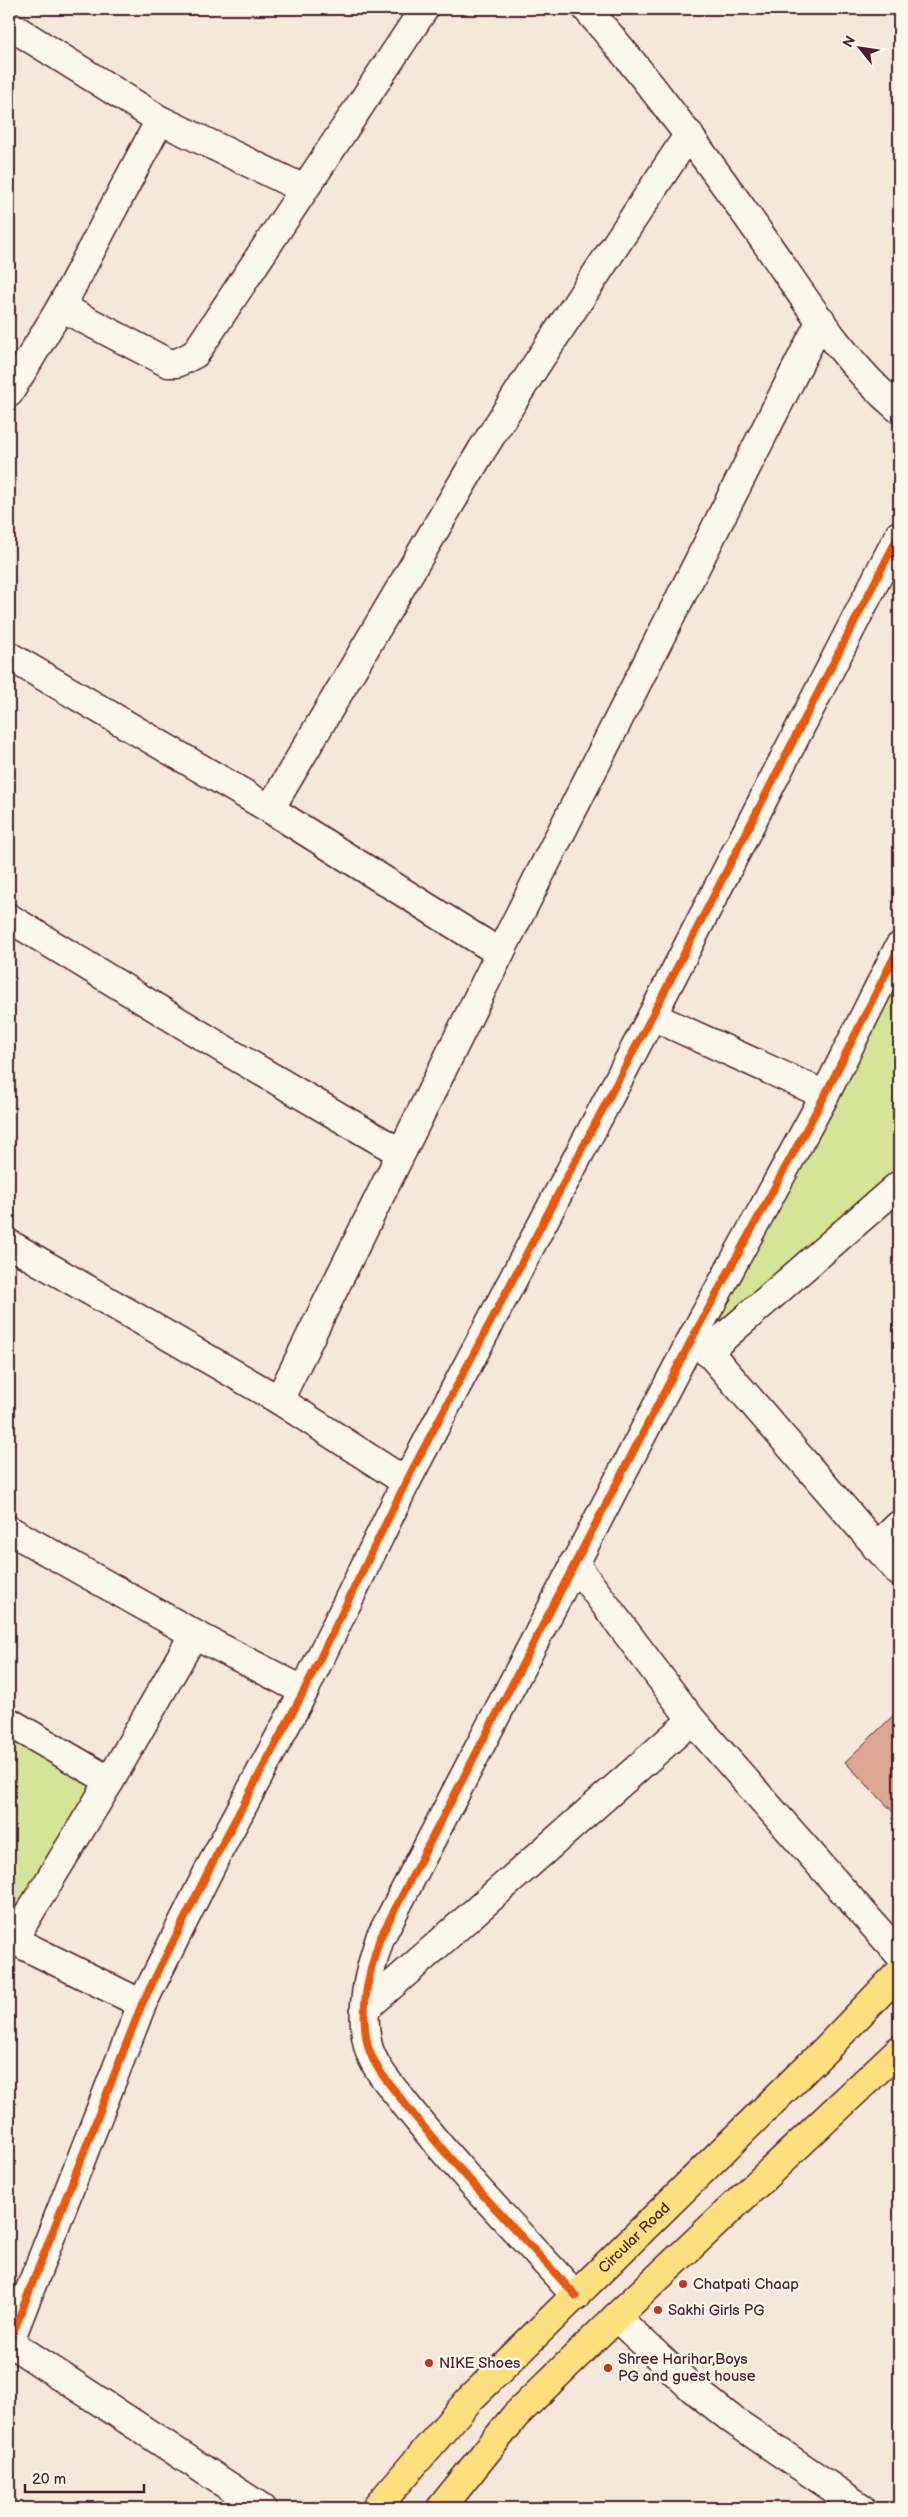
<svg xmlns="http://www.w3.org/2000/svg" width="908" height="2517" font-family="'Balsamiq Sans',sans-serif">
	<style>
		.green { fill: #d6e497; stroke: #908261 }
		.building { fill: #dca792; stroke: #4a1f2b }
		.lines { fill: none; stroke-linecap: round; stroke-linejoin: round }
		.minor-casing { stroke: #4a1f2b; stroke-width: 31 }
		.major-casing { stroke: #4a1f2b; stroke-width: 31 }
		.minor { stroke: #fbf7ec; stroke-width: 28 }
		.major { stroke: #fce080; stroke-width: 28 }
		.cycleway-casing { stroke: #fbf7ec; stroke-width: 11 }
		.cycleway { stroke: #e8590c; stroke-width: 8 }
		.poi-dot { fill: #c8321e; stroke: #fbf7ec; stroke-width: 2 }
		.labels { text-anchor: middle; stroke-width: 4.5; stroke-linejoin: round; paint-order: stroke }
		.street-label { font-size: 15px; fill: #4a1f2b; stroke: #fbf7ec }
		.poi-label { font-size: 15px; fill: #4a1f2b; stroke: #fbf7ec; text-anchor: start }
	</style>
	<rect width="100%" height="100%" fill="#f5e7da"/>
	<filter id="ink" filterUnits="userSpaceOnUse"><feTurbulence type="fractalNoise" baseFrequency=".02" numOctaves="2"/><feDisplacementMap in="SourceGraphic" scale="10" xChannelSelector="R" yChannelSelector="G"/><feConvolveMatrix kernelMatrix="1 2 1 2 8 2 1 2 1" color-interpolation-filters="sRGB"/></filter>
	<g filter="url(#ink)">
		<g class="green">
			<path d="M899 942V1185L707 1352 694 1335Z"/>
			<path d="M9 1730 98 1783 9 1931Z"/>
		</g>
		<path class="building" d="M899 1710V1818L845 1762Z"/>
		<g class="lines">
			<defs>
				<g id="minor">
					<path d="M587 9C651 82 707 159 762 237 804 297 843 362 899 409"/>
					<path d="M9 25 160 120 304 189"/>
					<path d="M61 307 168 363H177L195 354 424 9"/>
					<path d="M9 393 61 307 160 120"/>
					<path d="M9 656 270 809 500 953"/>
					<path d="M270 809 482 450 536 365 689 134"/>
					<path d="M9 918 230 1053 401 1153"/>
					<path d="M652 1016 825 1095"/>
					<path d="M9 1244 279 1400 406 1482"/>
					<path d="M694 1335 899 1572"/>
					<path d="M707 1352 899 1185"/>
					<path d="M279 1400 500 953 821 320"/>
					<path d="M9 1530 194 1634 304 1691"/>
					<path d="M876 1547 899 1525"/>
					<path d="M574 1563 692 1720 899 1954"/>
					<path d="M9 1722 110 1781"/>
					<path d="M9 1938 142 2004"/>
					<path d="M13 1940 110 1781 194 1634"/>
					<path d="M365 2009 692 1720"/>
					<path d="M576 2296C520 2234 461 2174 409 2109 395 2090 374 2069 368 2046 359 2009 369 1972 380 1938L694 1335 825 1095 899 947"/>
					<path d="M616 2317 692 2388 734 2421 862 2508"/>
					<path d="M9 2342 262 2508"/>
					<path d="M9 2343 142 2004 216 1856 304 1691 406 1482 652 1016 899 535"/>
				</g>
				<g id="major">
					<path id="s1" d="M376 2508 469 2400 826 2049 899 1973"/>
					<path d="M441 2508 515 2416 616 2317 899 2050"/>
				</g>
			</defs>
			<use href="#minor" class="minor-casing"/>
			<use href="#major" class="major-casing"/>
			<use href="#minor" class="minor"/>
			<use href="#major" class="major"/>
			<defs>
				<g id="cycleway">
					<path d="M576 2296C520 2234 461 2174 409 2109 395 2090 374 2069 368 2046 359 2009 369 1972 380 1938L694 1335 825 1095 899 947"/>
					<path d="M9 2343 142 2004 216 1856 304 1691 406 1482 652 1016 899 535"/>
				</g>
			</defs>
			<use href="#cycleway" class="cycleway-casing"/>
			<use href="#cycleway" class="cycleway"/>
		</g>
	</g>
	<g class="poi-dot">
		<circle cx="683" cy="2284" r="5"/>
		<circle cx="658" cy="2310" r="5"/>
		<circle cx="429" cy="2363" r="5"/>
		<circle cx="608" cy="2368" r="5"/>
	</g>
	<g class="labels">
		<g class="street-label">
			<text dy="5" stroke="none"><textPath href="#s1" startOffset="374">Circular Road</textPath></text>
		</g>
		<g class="poi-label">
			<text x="693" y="2289">Chatpati Chaap</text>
			<text x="668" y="2315">Sakhi Girls PG</text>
			<text x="618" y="2364">Shree Harihar,Boys<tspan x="618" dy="17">PG and guest house</tspan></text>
			<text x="439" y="2368">NIKE Shoes</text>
		</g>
	</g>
	<rect width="908" height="2517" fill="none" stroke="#fbf7ec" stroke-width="30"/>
	<rect x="15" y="15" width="878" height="2487" fill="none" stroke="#4a1f2b" stroke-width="2" filter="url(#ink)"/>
	<g transform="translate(860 48) rotate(300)" stroke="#fbf7ec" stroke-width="4" paint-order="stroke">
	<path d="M0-4L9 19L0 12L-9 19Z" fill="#4a1f2b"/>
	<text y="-8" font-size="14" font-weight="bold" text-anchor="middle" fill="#4a1f2b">N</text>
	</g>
	<path d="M25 2484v8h119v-8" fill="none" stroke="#4a1f2b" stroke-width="2.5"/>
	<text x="32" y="2484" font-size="15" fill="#4a1f2b" stroke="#fbf7ec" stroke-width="4" paint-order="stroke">20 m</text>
</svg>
